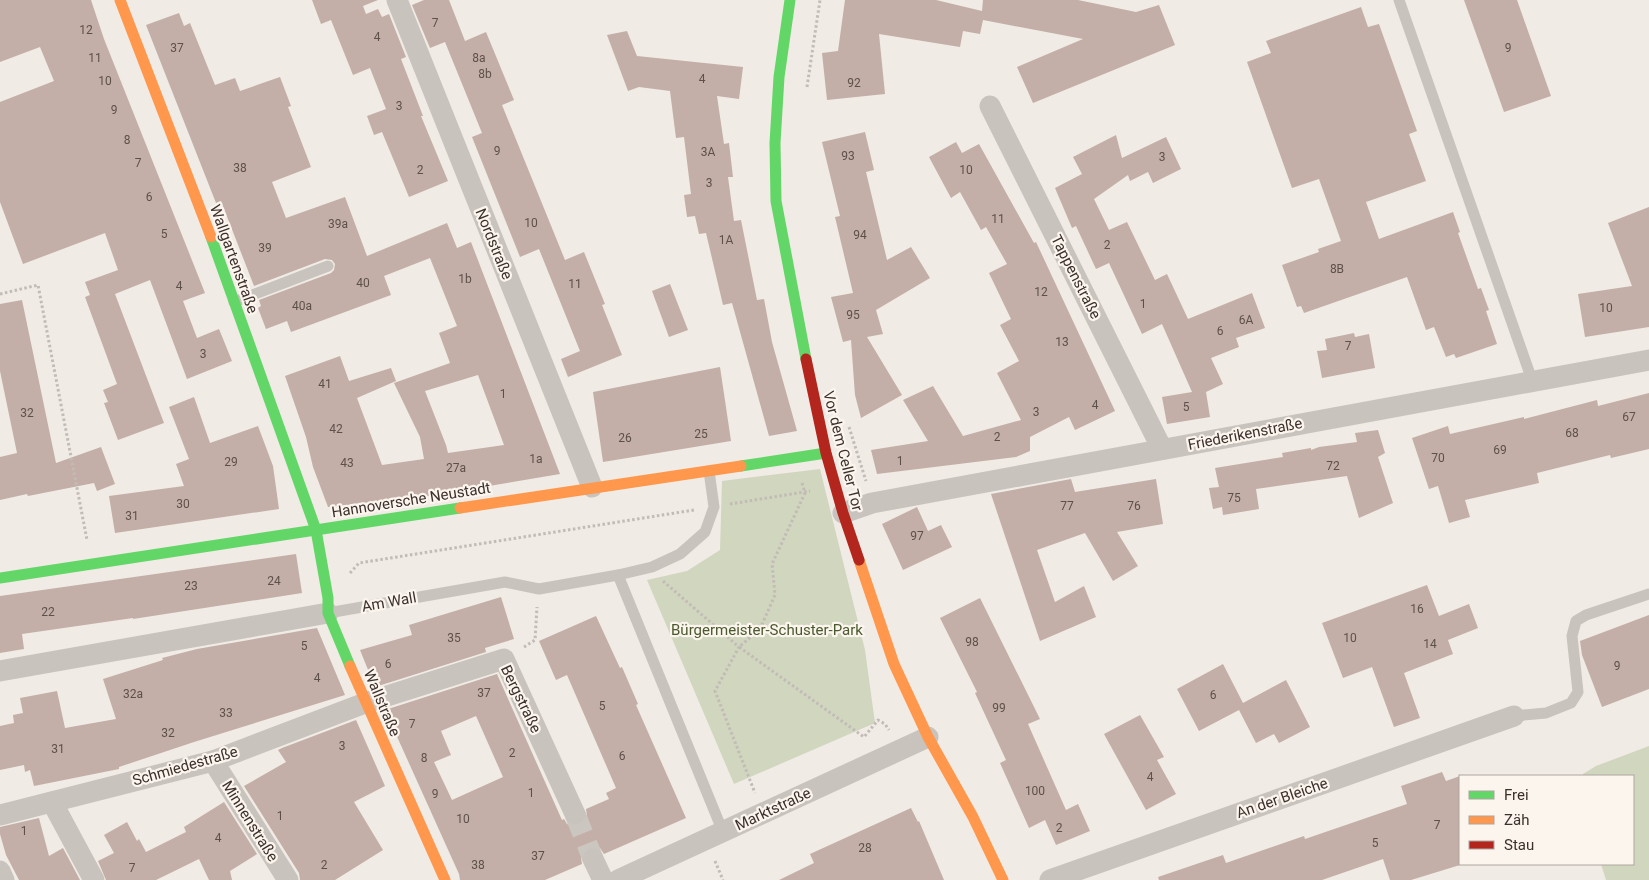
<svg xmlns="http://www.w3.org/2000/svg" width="1649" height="880" font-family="Roboto,sans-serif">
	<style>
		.green { fill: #d1d6bf }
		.building { fill: #c3afa7; fill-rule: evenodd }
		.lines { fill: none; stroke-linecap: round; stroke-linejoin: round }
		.street-tunnel { stroke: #ccc6c0; stroke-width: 21; stroke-dasharray: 21 11; stroke-linecap: butt }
		.path { stroke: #c2bbb6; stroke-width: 3; stroke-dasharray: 2.5 2.5; stroke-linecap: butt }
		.lane { stroke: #c9c3be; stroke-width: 11 }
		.street { stroke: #c9c3be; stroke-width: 21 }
		.fast { stroke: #63d668; stroke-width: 11 }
		.slow { stroke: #ff974d; stroke-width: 11 }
		.jam { stroke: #b3261e; stroke-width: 11 }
		.labels { text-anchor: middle; stroke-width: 4.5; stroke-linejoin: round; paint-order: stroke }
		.number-label { font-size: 12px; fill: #5d504a }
		.street-label { font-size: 15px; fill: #3b302b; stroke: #fbf5ee }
		.park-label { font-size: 15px; fill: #4a5a2e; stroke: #fbf5ee }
	</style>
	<rect width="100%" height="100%" fill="#f0ebe5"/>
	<g class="green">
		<path d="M820 469 865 650 875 723 734 784 647 580 687 571 720 550 722 481Z"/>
		<path d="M1649 746V880H1606L1601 864H1633V776H1583V774L1596 766Z"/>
	</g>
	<g class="building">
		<path d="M0 0H91L104 39 205 293 183 301 197 338 219 329 232 361 187 379 150 280 115 294 164 423 118 440 104 403 108 402 103 390 117 384 85 297 90 295 85 282 118 270 105 233 23 264 0 202V102L54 81 40 47 0 62Z"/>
		<path d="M312 0H378L363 6 366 14 378 9 382 17 389 14 406 57 401 59 423 116H421L448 181 409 197 382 132 374 135 367 116 386 109 370 68 353 75 331 20 321 24Z"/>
		<path d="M424 0H449L465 41 486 32 514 100 502 105 565 260 584 252 605 304 602 305 622 355 568 377 561 359 580 351 539 249 520 257 472 137 482 133 445 42 430 48 412 5Z"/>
		<path d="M845 0H936L982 11 983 0H1078L1136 12 1159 5 1175 45 1033 103 1017 67 1083 39 983 20 980 34 963 31 960 47 879 34 885 94 827 100 822 53 838 51Z"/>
		<path d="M1464 0H1517L1551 96 1504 112Z"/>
		<path d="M1361 7 1368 27 1379 24 1417 131 1409 134 1426 181 1366 202 1379 239 1453 212 1460 232 1458 233 1478 289 1481 288 1489 310 1486 311 1497 344 1456 358 1454 354 1446 357 1434 327 1426 330 1407 277 1304 313 1301 306 1297 307 1282 265 1319 252 1318 249 1341 241 1319 179 1292 188 1247 62 1271 53 1266 41Z"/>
		<path d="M179 13 184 26 190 23 215 85 235 78 240 91 280 77 291 106 288 107 311 167 272 182 286 218 345 197 367 256 447 223 457 248 471 242 560 474 429 496 328 507 313 467 306 437 285 376 340 356 349 381 391 368 396 381 357 398 382 465 424 459 420 437 394 383 450 363 439 333 457 326 430 258 384 276 391 295 291 332 287 321 266 329 258 308 261 306 259 300 331 273 334 270 335 264 332 260 325 259 254 286 221 201 216 203 146 25ZM478 375 504 445 448 453 446 445 425 391Z"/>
		<path d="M627 31 637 56 743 67 739 99 717 96 724 144 729 143 733 177H728L734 221 741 220 757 300 764 299 772 342 797 431 769 436 732 303 723 305 706 233 699 234 695 216 687 217 684 195 691 194 684 137 676 138 670 91 639 87 628 91 607 35Z"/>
		<path d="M865 132 874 170 866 172 887 260 911 247 930 278 876 310 883 334 867 337 902 395 861 418 855 395 851 340 843 342 831 297 853 293 835 217 840 216 822 142Z"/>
		<path d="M1116 135 1122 158 1166 137 1181 169 1153 183 1148 172 1130 181 1128 175 1094 199 1109 230 1127 222 1155 280 1167 274 1188 319 1252 293 1265 328 1236 338 1239 347 1211 358 1223 384 1206 392 1210 417 1167 424 1162 397 1192 392 1162 324 1142 334 1109 263 1096 269 1076 226 1072 228 1055 188 1082 174 1073 157Z"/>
		<path d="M956 142 962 153 979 144 1034 243 1036 242 1115 411 1075 430 1069 417 1030 437V451L1016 457 877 474 871 450 928 441 903 400 933 386 963 436 1021 420 997 373 1019 361 1000 325 1011 319 989 273 1007 264 986 227 981 230 960 192 951 198 929 157Z"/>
		<path d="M1649 207V327L1585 337 1578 294 1632 286 1608 223Z"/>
		<path d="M670 284 688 330 669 337 652 291Z"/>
		<path d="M22 300 56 463 101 447 115 484 97 491 94 483 28 496 27 494 0 500V457L17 453 0 371V304Z"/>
		<path d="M1354 333 1355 337 1369 334 1375 368 1322 378 1317 351 1327 350 1325 339Z"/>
		<path d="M720 367 731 441 603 462 593 392Z"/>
		<path d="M1649 393V449L1611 458 1610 455 1537 473 1539 483 1465 500 1470 517 1449 523 1438 486 1429 489 1412 438 1448 426 1450 434 1524 417V419L1597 400 1598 406Z"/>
		<path d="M194 397 210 443 258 426 273 466 279 509 115 533 109 496 184 486 176 464 189 459 169 407Z"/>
		<path d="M1378 430 1385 453 1378 457 1393 503 1359 518 1347 476 1256 489 1259 509 1223 515 1222 507 1213 509 1209 488 1219 487 1215 468 1283 457 1282 453 1311 448V450L1319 447 1357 442 1355 433Z"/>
		<path d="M1071 479 1075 492 1156 479 1163 524 1117 532 1138 566 1113 581 1085 533 1037 550 1055 602 1084 586 1096 617 1040 641 991 494Z"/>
		<path d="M917 507 928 531 941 525 952 547 903 570 882 524Z"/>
		<path d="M296 554 302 593 133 619V618L22 634 24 649 0 653V596Z"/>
		<path d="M1427 585 1439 616 1469 604 1478 628 1448 640 1453 654 1404 673 1420 718 1394 727 1372 667 1343 678 1322 623Z"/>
		<path d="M501 597 514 639 485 648 486 652 375 687 360 650 412 635 409 625Z"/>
		<path d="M980 598 1040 719 1028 724 1066 810 1078 804 1090 831 1056 845 1045 820 1029 828 1000 763 1006 760 975 693 977 692 940 618Z"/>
		<path d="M1649 615V689L1602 707 1582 655 1580 641Z"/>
		<path d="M596 616 620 668 622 667 638 704 636 705 686 818 604 854 600 848 594 847 588 848 582 852 581 858 582 864 545 880H460L459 874 385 710 497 674 562 820 564 819 567 824 573 826H580L585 821 587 816 586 809 609 799 606 793 616 788 567 675 556 680 539 641ZM476 716 503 777 452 800 434 762 451 755 441 731Z"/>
		<path d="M317 628 345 695 194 742 119 767V769L34 786 30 770 25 772 24 765 0 770V726L14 723 13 715 23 713 20 698 57 691 65 728 116 719 103 679 163 660 162 658 197 649Z"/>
		<path d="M1223 664 1243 703 1286 680 1310 727 1279 743 1274 734 1256 743 1239 710 1199 731 1177 689Z"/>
		<path d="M1140 715 1164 757 1157 760 1176 794 1146 810 1104 734Z"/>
		<path d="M356 720 385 786 354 802 383 850 335 880H300L299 873 244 786 286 762 278 750 282 748Z"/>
		<path d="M1442 772 1446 781 1460 776V865L1411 880H1390L1383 859 1322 880H1159L1158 877 1223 855 1226 863 1304 836 1305 839 1407 804 1401 786Z"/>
		<path d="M224 802 257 854 230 871 232 880H209L199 859 156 880H106L98 861 114 853 104 835 127 822 137 841 139 839 146 852 186 832 184 827Z"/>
		<path d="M911 808 918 822 919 821 944 880H779L814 863 810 854Z"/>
		<path d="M39 818 49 856 63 848 80 880H19L6 855 0 834V827Z"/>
	</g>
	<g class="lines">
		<path class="street-tunnel" d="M575 814 593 859"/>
		<g class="path">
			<path d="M807 87 820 0"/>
			<path d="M0 294 38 285 87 540"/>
			<path d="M849 427 866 481"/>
			<path d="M802 483 805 493 772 564 775 595 760 629 739 647 864 737 878 720 885 724 889 730"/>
			<path d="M730 504 810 491"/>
			<path d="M350 573 359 563 694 510"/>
			<path d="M663 581 739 647 715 691 755 793"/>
			<path d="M524 647 535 640 537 607"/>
			<path d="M715 861 723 880"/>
		</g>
		<g class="lane">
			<path d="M1399 0 1532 380"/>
			<path d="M234 302 328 266"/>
			<path d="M618 575 723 832"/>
			<path d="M328 613 505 582 539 589 618 575 652 567 680 554 705 532 714 507 709 471"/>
			<path d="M1514 716 1546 713 1571 703 1578 692 1572 636 1576 621 1586 615 1649 594"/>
		</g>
		<g class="street">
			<path d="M397 0 592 487"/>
			<path d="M990 106 1162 449"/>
			<path d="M843 513 872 503 1649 360"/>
			<path d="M0 671 328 613"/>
			<path d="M213 761 288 880"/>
			<path d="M52 802 94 880"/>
			<path d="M0 815 213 761 365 703 504 659 575 814"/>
			<path d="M593 859 603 880"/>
			<path d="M0 871 4 880"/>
			<path d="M618 880 928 737"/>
			<path d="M1050 880 1514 716"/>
		</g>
		<g class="fast">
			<path d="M790 0 779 77 775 143 776 201 806 359"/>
			<path d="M211 237 316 530 328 598V613L350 666"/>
			<path d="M741 466 826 453"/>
			<path d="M0 578 460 508"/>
		</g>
		<g class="slow">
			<path d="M120 0 211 237"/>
			<path d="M460 508 741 466"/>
			<path d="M859 560 894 664 928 737 973 817 1003 880"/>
			<path d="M350 666 445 880"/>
		</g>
		<path class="jam" d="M806 359 826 453 843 513 859 560"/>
	</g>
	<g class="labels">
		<g class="number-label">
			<text x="435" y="27">7</text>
			<text x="86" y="34">12</text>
			<text x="377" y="41">4</text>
			<text x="177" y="52">37</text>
			<text x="1508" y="52">9</text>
			<text x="95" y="62">11</text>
			<text x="479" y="62">8a</text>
			<text x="485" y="78">8b</text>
			<text x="702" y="83">4</text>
			<text x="105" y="85">10</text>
			<text x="854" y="87">92</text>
			<text x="399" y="110">3</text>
			<text x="114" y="114">9</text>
			<text x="127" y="144">8</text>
			<text x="497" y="155">9</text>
			<text x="708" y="156">3A</text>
			<text x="848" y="160">93</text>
			<text x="1162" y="161">3</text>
			<text x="138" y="167">7</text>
			<text x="240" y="172">38</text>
			<text x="420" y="174">2</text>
			<text x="966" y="174">10</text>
			<text x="709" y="187">3</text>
			<text x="149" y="201">6</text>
			<text x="998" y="223">11</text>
			<text x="531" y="227">10</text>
			<text x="338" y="228">39a</text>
			<text x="164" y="238">5</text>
			<text x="860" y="239">94</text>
			<text x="726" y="244">1A</text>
			<text x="1107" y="249">2</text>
			<text x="265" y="252">39</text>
			<text x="1337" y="273">8B</text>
			<text x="465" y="283">1b</text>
			<text x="363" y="287">40</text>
			<text x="575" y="288">11</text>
			<text x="179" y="290">4</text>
			<text x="1041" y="296">12</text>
			<text x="1143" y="308">1</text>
			<text x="302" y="310">40a</text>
			<text x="1606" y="312">10</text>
			<text x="853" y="319">95</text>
			<text x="1246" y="324">6A</text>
			<text x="1220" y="335">6</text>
			<text x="1062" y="346">13</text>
			<text x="1348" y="350">7</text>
			<text x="203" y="358">3</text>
			<text x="325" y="388">41</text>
			<text x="503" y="398">1</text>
			<text x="1095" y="409">4</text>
			<text x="1186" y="411">5</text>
			<text x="1036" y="416">3</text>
			<text x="27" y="417">32</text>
			<text x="1629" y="421">67</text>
			<text x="336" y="433">42</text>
			<text x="1572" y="437">68</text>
			<text x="701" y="438">25</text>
			<text x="997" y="441">2</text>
			<text x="625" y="442">26</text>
			<text x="1500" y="454">69</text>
			<text x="1438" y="462">70</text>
			<text x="536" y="463">1a</text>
			<text x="900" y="465">1</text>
			<text x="231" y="466">29</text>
			<text x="347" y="467">43</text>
			<text x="1333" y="470">72</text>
			<text x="456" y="472">27a</text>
			<text x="1234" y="502">75</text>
			<text x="183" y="508">30</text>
			<text x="1067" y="510">77</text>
			<text x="1134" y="510">76</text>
			<text x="132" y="520">31</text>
			<text x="917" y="540">97</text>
			<text x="274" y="585">24</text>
			<text x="191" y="590">23</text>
			<text x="1417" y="613">16</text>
			<text x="48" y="616">22</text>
			<text x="454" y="642">35</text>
			<text x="1350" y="642">10</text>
			<text x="972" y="646">98</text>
			<text x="1430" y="648">14</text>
			<text x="304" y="650">5</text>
			<text x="388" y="668">6</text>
			<text x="1617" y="670">9</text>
			<text x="317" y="682">4</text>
			<text x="484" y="697">37</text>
			<text x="133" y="698">32a</text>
			<text x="1213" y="699">6</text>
			<text x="602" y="710">5</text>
			<text x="999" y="712">99</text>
			<text x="226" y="717">33</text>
			<text x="412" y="728">7</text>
			<text x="168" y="737">32</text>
			<text x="342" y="750">3</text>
			<text x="58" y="753">31</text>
			<text x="512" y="757">2</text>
			<text x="622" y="760">6</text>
			<text x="424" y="762">8</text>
			<text x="1150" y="781">4</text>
			<text x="1035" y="795">100</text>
			<text x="531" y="797">1</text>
			<text x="435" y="798">9</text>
			<text x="280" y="820">1</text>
			<text x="463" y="823">10</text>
			<text x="1437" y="829">7</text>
			<text x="1059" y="832">2</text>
			<text x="24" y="835">1</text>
			<text x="218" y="842">4</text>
			<text x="1375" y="847">5</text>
			<text x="865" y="852">28</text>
			<text x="538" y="860">37</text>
			<text x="324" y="869">2</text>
			<text x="478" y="869">38</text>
			<text x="132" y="872">7</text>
		</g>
		<g class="street-label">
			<text transform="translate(494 244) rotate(68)" y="5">Nordstraße</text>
			<text transform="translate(234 259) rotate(70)" y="5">Wallgartenstraße</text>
			<text transform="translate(1076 277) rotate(63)" y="5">Tappenstraße</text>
			<text transform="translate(1245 434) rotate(-11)" y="5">Friederikenstraße</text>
			<text transform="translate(843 451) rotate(76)" y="5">Vor dem Celler Tor</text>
			<text transform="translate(411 500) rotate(-9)" y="5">Hannoversche Neustadt</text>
			<text transform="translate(389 602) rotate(-10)" y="5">Am Wall</text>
			<text transform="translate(521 699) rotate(64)" y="5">Bergstraße</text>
			<text transform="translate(382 703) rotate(67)" y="5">Wallstraße</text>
			<text transform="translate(185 766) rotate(-16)" y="5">Schmiedestraße</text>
			<text transform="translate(1282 798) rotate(-19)" y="5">An der Bleiche</text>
			<text transform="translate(773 809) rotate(-25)" y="5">Marktstraße</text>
			<text transform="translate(250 821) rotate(58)" y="5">Minnenstraße</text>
		</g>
		<g class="park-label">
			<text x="767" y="635">Bürgermeister-Schuster-Park</text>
		</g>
	</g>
	<rect x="1459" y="775" width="175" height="90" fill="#fbf5ee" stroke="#aea6a0"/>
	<rect x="1469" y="791" width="25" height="8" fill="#63d668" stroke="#aea6a0"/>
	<text x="1504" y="800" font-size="15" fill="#3b302b">Frei</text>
	<rect x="1469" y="816" width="25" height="8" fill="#ff974d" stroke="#aea6a0"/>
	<text x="1504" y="825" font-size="15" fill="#3b302b">Zäh</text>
	<rect x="1469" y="841" width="25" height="8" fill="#b3261e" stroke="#aea6a0"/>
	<text x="1504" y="850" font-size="15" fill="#3b302b">Stau</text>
</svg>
